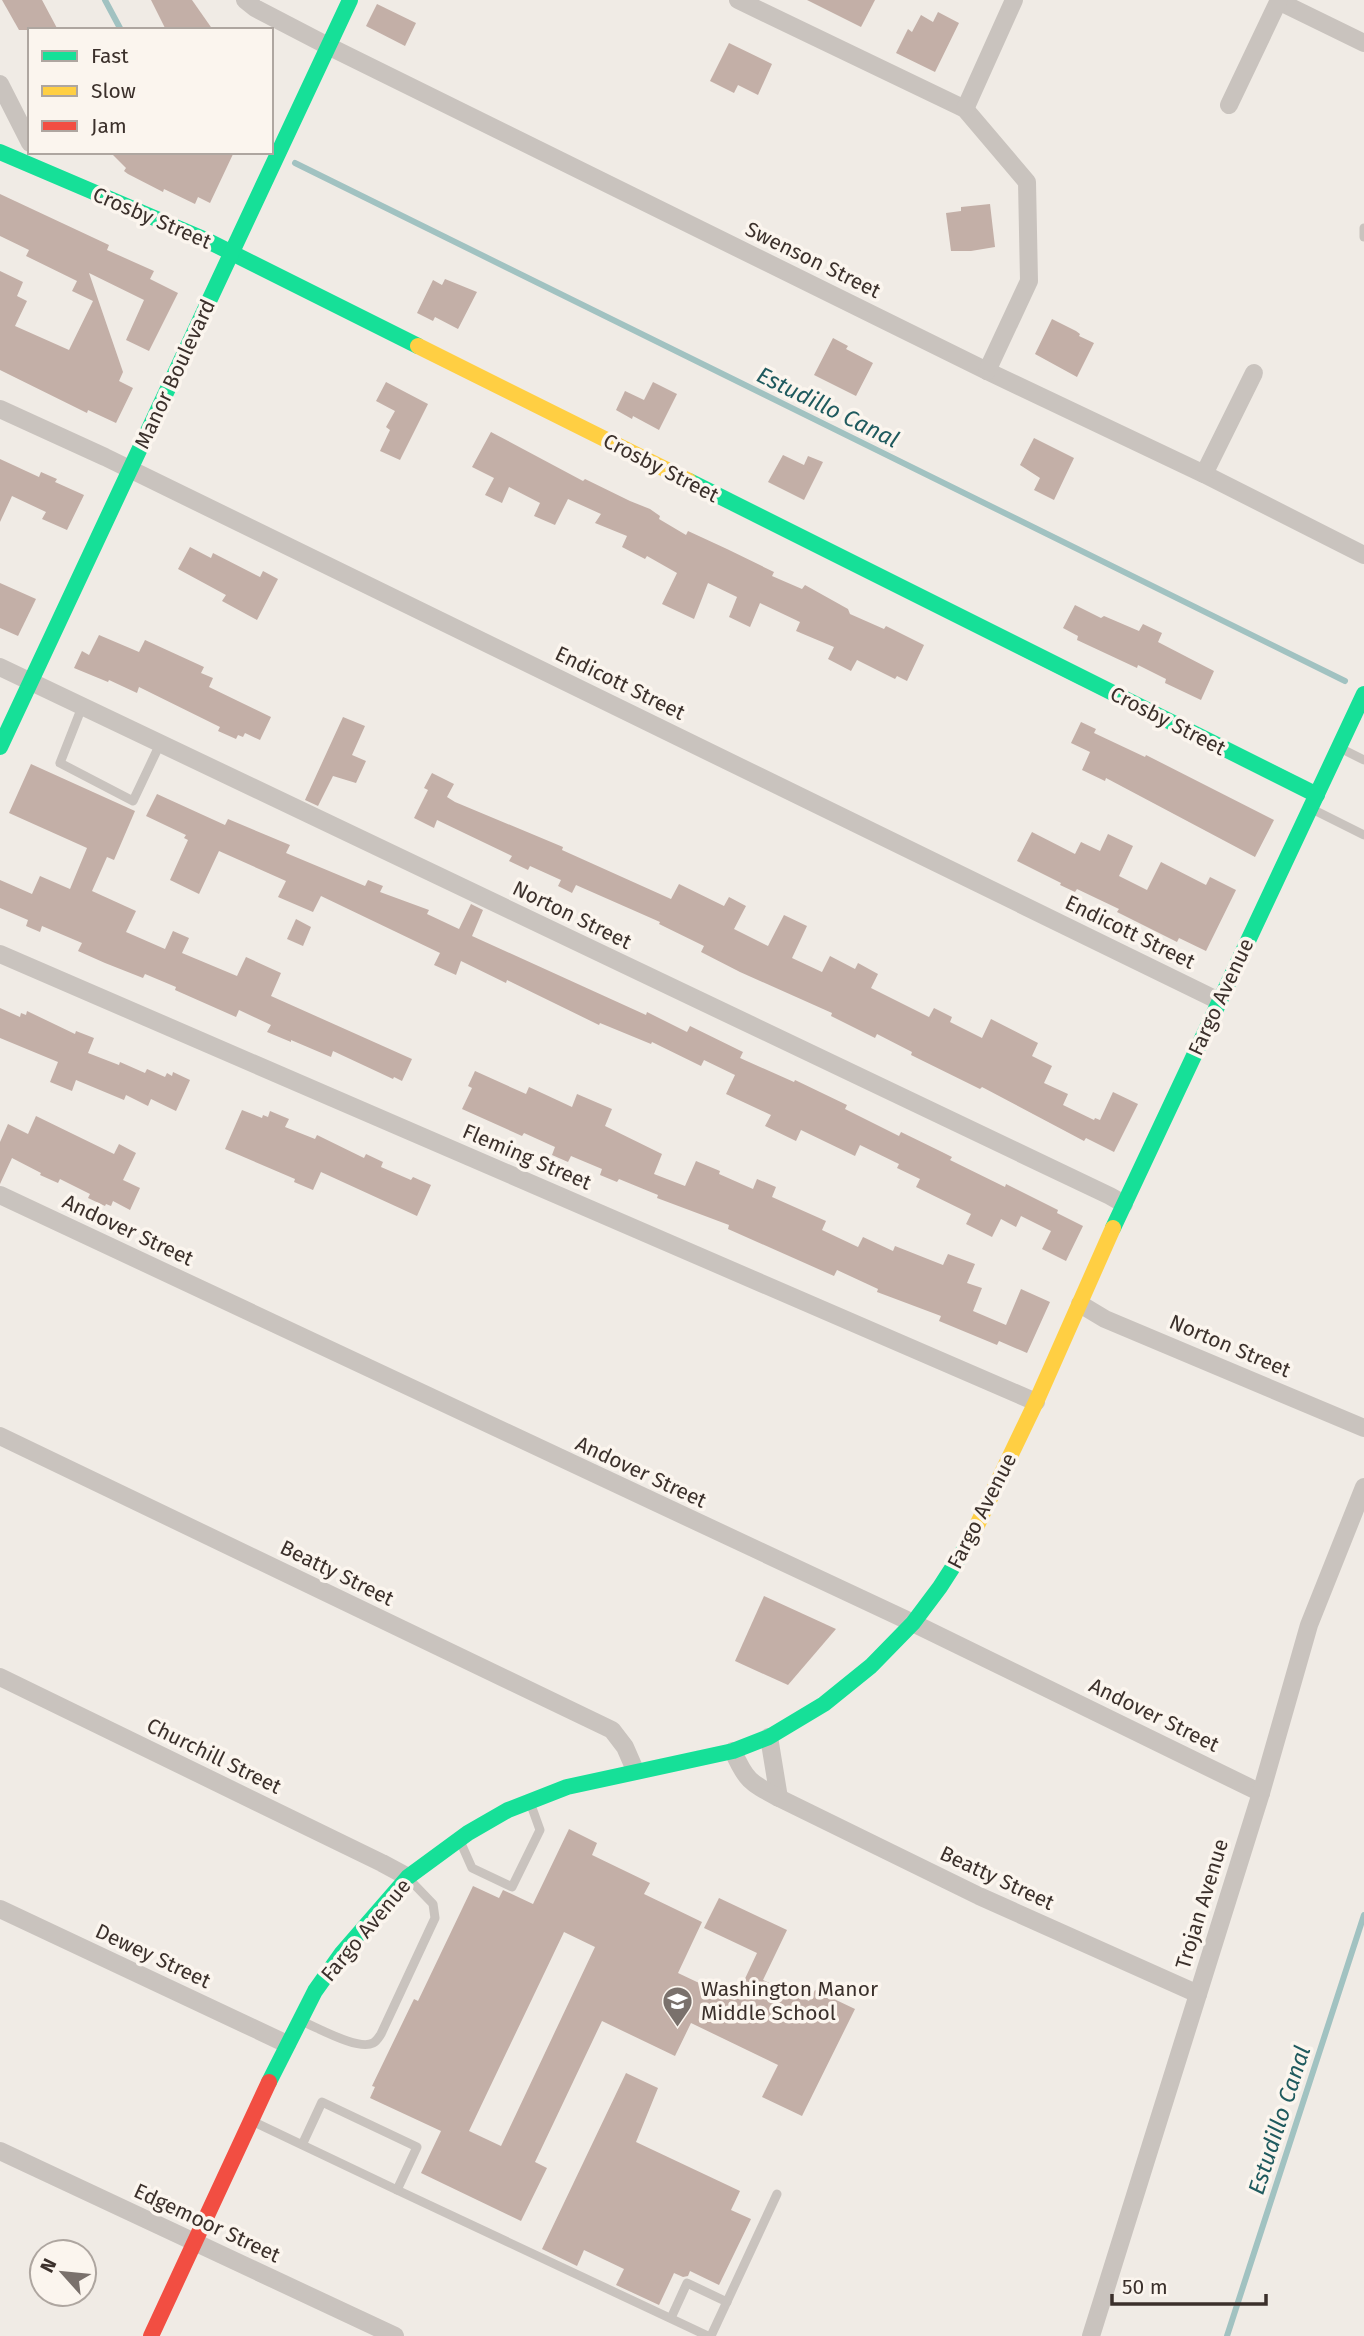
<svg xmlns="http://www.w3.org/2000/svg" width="1364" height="2336" font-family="'Fira Sans',sans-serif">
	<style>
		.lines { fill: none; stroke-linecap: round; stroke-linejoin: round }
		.stream { stroke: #a1c2c1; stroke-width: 6 }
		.building { fill: #c3afa7; fill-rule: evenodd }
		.lane { stroke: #c9c3be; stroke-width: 9 }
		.street { stroke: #c9c3be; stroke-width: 18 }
		.fast { stroke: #16e098; stroke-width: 16 }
		.slow { stroke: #ffcf43; stroke-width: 16 }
		.jam { stroke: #f24e42; stroke-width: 16 }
		.labels { text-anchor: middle; stroke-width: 7; stroke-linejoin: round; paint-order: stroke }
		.street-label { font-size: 21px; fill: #3b302b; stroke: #fbf5ee }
		.poi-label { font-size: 21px; fill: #3b302b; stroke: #fbf5ee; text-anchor: start }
		.water-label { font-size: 23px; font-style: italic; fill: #1f5a5e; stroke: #fbf5ee }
	</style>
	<rect width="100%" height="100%" fill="#f0ebe5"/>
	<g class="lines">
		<g class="stream">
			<path d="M105 0 121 30"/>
			<path d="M295 163 1345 681"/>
			<path d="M1227 2336 1364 1915"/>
		</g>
	</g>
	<g class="building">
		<path d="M2 0H42L58 30H19Z"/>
		<path d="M151 0H192L213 30H166Z"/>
		<path d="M807 0H875L861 27Z"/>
		<path d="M377 4 416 23 405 46 366 26Z"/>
		<path d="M938 12 959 23 935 72 896 53 908 29 912 32 921 15 933 22Z"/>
		<path d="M729 43 772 64 758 95 738 85 734 93 710 81Z"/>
		<path d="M110 152H234L210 203 198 197 195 204 164 189 163 192 128 174 124 171 126 168Z"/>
		<path d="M0 194 109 245 107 250 154 271 150 279 178 293 149 351 126 340 144 300 89 273 123 372 119 381 133 388 116 423 88 410 87 413 0 370V271L23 282 17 296 27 301 15 326 69 350 93 301 72 291 77 281 26 256 29 250 0 236Z"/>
		<path d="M990 204 995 247 971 251H951L946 213 961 211V207Z"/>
		<path d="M445 279 477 292 458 329 435 317 433 321 417 313 433 280 442 285Z"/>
		<path d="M1052 319 1076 331 1080 334 1079 336 1094 343 1077 377 1035 354Z"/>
		<path d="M833 338 848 346 846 349 873 363 856 396 814 375Z"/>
		<path d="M386 382 428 404 400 460 380 451 390 430 386 427 395 411 376 401Z"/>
		<path d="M653 382 677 394 659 430 633 416 632 419 616 410 625 391 644 400Z"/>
		<path d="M491 432 583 481 585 479 630 501 650 509 660 516 659 519 686 535 688 531 727 549 774 572 772 576 802 589 805 585 848 609 850 614 884 629 886 626 924 645 907 681 897 676 895 679 857 660 851 671 828 659 834 647 796 631 800 622 760 603 750 627 729 617 737 597 708 583 694 619 662 604 677 573 647 556 645 559 622 547 627 536 595 523 601 514 568 499 555 525 534 516 540 503 509 487 502 503 485 495 494 478 472 467Z"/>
		<path d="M1034 438 1074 458 1054 500 1034 490 1040 478 1020 465Z"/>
		<path d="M783 455 804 465 808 456 823 462 804 500 768 482Z"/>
		<path d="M0 459 39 477 41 472 57 479 55 482 84 495 67 530 42 519 46 512 12 496 0 522Z"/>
		<path d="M190 547 211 558 213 553 260 577 263 571 278 579 257 620 222 601 226 595 178 569Z"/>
		<path d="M0 583 36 599 18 636 0 628Z"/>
		<path d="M1075 605 1101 618 1104 616 1139 631 1143 624 1162 633 1158 642 1214 671 1201 700 1165 683 1166 679 1138 665 1137 668 1077 640 1078 636 1063 628Z"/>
		<path d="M99 635 139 652 145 640 204 667 201 673 213 678 209 687 271 717 260 740 245 733 243 737 238 735 236 739 218 731 220 727 139 687 137 693 109 680 108 682 74 668 82 651 89 655Z"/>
		<path d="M343 717 365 726 352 755 366 761 356 783 333 776 318 806 305 800Z"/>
		<path d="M1081 722 1096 729 1094 733 1145 757 1146 755 1274 820 1255 857 1106 778 1105 781 1082 770 1090 752 1071 743Z"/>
		<path d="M31 764 135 811 114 860 107 857 92 891 136 911 126 932 165 949 173 931 189 938 182 953 237 976 246 957 281 973 271 996 412 1059 402 1081 394 1077 393 1079 333 1051 331 1057 291 1040V1042L267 1032 271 1025 239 1010 236 1017 175 990 176 987 145 974 143 978 105 963 78 951 82 943 42 926 40 932 26 926 28 920 0 908V880L32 894 40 876 70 889 87 848 9 813Z"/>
		<path d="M432 773 454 784 447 797 455 802 563 847 562 850 671 899 679 884 724 906 729 897 746 906 734 929 768 946 784 915 807 926 792 958 822 972 830 956 855 969 858 963 878 974 871 988 929 1017 934 1008 952 1017 950 1022 982 1038 991 1019 1038 1043 1032 1056 1052 1066 1044 1083 1068 1094 1063 1105 1094 1120 1095 1118 1100 1120 1113 1092 1138 1104 1114 1152 1086 1138 1084 1141 982 1087 980 1089 911 1055 912 1052 877 1034 875 1038 831 1016 832 1013 740 972 701 952 704 946 659 924 660 922 576 885 572 893 558 886 561 880 530 866 528 870 509 861 512 856 437 820 434 828 414 818 428 790 424 788Z"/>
		<path d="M157 794 225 825 228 819 290 845 286 853 365 886 368 880 383 886 380 892 429 910 427 914 459 929 471 904 483 910 472 936 646 1015 647 1012 687 1032 690 1026 743 1052 740 1058 794 1082 795 1080 847 1105 845 1109 899 1136 901 1132 942 1152 952 1157 950 1160 1005 1187 1006 1184 1058 1210 1057 1213 1083 1226 1066 1261 1042 1249 1051 1231 1021 1216 1016 1227 1001 1219 992 1237 966 1224 971 1214 916 1187 920 1179 897 1168 899 1164 860 1145 855 1156 801 1130 796 1141 765 1126 771 1115 726 1094 735 1075 704 1060 701 1066 652 1042 651 1044 600 1023 599 1025 507 980 506 983 461 961 456 975 434 965 440 953 321 896 313 912 278 897 286 881 219 851 199 894 170 880 188 840 184 838 186 835 146 816Z"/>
		<path d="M1032 832 1075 854 1081 842 1100 851 1108 834 1133 846 1119 876 1147 890 1161 862 1206 885 1210 877 1236 890 1206 951 1179 938 1177 942 1117 912 1119 909 1077 889 1075 892 1060 885 1061 883 1017 861Z"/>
		<path d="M296 919 311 927 303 946 287 939Z"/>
		<path d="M0 1008 20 1017 21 1013 26 1015 27 1011 75 1034 76 1031 94 1038 88 1053 119 1065 120 1062 145 1073 147 1069 165 1077 167 1073 172 1076 173 1072 190 1080 176 1111 151 1099 148 1106 126 1095 124 1100 76 1080 72 1091 50 1082 58 1062 0 1038Z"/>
		<path d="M475 1071 526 1094 529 1087 572 1107 577 1094 612 1109 605 1126 662 1154 654 1174 685 1186 696 1161 720 1171 719 1174 753 1189 757 1179 776 1187 772 1197 826 1221 822 1230 858 1247 863 1237 893 1251 895 1246 943 1265 948 1254 975 1264 967 1283 982 1288 973 1311 1006 1325 1021 1289 1050 1302 1027 1353 999 1341 997 1345 939 1321 941 1316 877 1292 878 1289 837 1270 834 1276 728 1229 729 1225 657 1198 658 1195 619 1179 617 1182 600 1175 602 1169 571 1156 568 1162 552 1155 555 1147 524 1133 522 1136 462 1109 472 1088 468 1086Z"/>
		<path d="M242 1110 262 1118 263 1115 268 1117 270 1111 289 1119 285 1127 315 1139 317 1135 364 1158 366 1154 383 1162 381 1167 411 1180 413 1177 431 1185 417 1216 321 1172 313 1190 294 1182 295 1179 225 1149Z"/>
		<path d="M36 1116 114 1154 119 1144 136 1153 123 1180 140 1188 130 1210 113 1201 111 1206 106 1204 105 1206 88 1198 90 1194 60 1179 58 1183 40 1175 41 1173 12 1158 0 1184V1142L8 1124 28 1134Z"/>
		<path d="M764 1596 836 1629 788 1685 735 1661Z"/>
		<path d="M569 1829 597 1843 592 1855 650 1883 644 1894 702 1922 678 1973 735 2000 757 1953 704 1928 719 1898 787 1930 763 1980 809 2001 815 1990 855 2009 802 2116 762 2097 778 2065 691 2023 675 2056 602 2021 535 2162 547 2168 521 2221 421 2173 441 2131 370 2098 375 2087 372 2086 414 1999 418 2001 473 1886 499 1898 503 1890 533 1904ZM564 1932 595 1947 501 2146 469 2131Z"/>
		<path d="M626 2073 658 2088 636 2142 740 2191 731 2210 751 2219 719 2285 690 2271 688 2276 683 2277 674 2273 659 2305 616 2285 624 2269 584 2250 577 2266 542 2249Z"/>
	</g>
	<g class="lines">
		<g class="lane">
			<path d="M1364 228V237"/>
			<path d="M82 707 60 763 133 801 160 744"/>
			<path d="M1340 748 1364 760"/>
			<path d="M1312 809 1364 835"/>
			<path d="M460 1841 472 1868 512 1887 540 1830 531 1805"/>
			<path d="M301 2021C317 2027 358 2051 373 2043 377 2041 379 2037 381 2034L435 1918 433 1904 409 1879"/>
			<path d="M252 2121 397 2190 417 2147 322 2102 302 2145"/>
			<path d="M397 2190 708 2336"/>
			<path d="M671 2318 687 2283 727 2302"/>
			<path d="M711 2336 777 2194"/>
		</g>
		<g class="street">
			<path d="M245 0 255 8 328 46 987 371 1204 474 1364 555"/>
			<path d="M738 0 965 109 1027 182 1029 281 987 371"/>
			<path d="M1278 1 1364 43"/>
			<path d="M0 84 30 143"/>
			<path d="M1229 105 1279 0"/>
			<path d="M965 109 1014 0"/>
			<path d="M0 409 105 457 1219 1001"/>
			<path d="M1204 474 1254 373"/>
			<path d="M0 667 1110 1196 1124 1204"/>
			<path d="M0 954 1036 1402"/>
			<path d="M0 1195 913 1623 1261 1793"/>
			<path d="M1080 1304 1105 1319 1364 1428"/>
			<path d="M0 1436 612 1730 625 1747 635 1770"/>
			<path d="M0 1677 382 1863 408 1877"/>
			<path d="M769 1737 779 1798"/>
			<path d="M733 1751C746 1781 751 1783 779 1798L979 1896 1198 1994"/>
			<path d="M0 1909 287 2044"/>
			<path d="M0 2151 395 2336"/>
			<path d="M1091 2336 1261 1793 1309 1625 1364 1487"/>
		</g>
		<g class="fast">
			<path d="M0 152 206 240 418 346"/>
			<path d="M689 481 1317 795"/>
			<path d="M0 747 350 0"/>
			<path d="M1113 1228 1364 694"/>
			<path d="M269 2082 315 1991 342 1953 408 1877 468 1833 508 1810 567 1787 733 1751 769 1737 824 1704 871 1666 913 1623 940 1587 969 1542"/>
		</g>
		<g class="slow">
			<path d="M418 346 689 481"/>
			<path d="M969 1542 1036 1402 1113 1228"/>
		</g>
		<path class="jam" d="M151 2336 269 2082"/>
	</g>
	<defs>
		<symbol id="school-pin" viewBox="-11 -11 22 30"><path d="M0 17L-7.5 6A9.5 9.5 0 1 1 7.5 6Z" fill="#7a716c" stroke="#fbf5ee"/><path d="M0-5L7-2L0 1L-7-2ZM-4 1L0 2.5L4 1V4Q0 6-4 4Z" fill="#fff"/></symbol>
	</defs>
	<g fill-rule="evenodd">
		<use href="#school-pin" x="660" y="1984" width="35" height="47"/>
	</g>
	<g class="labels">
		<g class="street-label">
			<text transform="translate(152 218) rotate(23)" y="7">Crosby Street</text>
			<text transform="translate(813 260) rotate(26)" y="7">Swenson Street</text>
			<text transform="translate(175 374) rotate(-65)" y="7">Manor Boulevard</text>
			<text transform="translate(661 468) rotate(27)" y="7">Crosby Street</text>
			<text transform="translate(620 683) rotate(26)" y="7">Endicott Street</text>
			<text transform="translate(1168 721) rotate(27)" y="7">Crosby Street</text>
			<text transform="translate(572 915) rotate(26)" y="7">Norton Street</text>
			<text transform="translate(1130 932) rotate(26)" y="7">Endicott Street</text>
			<text transform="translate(1221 997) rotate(-65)" y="7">Fargo Avenue</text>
			<text transform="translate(527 1157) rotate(23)" y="7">Fleming Street</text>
			<text transform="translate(128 1230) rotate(25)" y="7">Andover Street</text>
			<text transform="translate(1230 1346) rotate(23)" y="7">Norton Street</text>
			<text transform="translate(641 1472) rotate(25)" y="7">Andover Street</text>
			<text transform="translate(982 1511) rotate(-63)" y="7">Fargo Avenue</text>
			<text transform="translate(337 1573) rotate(26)" y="7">Beatty Street</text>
			<text transform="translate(1154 1715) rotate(26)" y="7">Andover Street</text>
			<text transform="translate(214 1756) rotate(26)" y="7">Churchill Street</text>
			<text transform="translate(997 1878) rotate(25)" y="7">Beatty Street</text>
			<text transform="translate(1202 1904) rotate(-73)" y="7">Trojan Avenue</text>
			<text transform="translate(366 1930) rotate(-50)" y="7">Fargo Avenue</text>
			<text transform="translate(153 1956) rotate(25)" y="7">Dewey Street</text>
			<text transform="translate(207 2223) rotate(25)" y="7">Edgemoor Street</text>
		</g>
		<g class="poi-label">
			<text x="701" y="1996">Washington Manor<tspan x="701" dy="24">Middle School</tspan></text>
		</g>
		<g class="water-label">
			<text transform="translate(828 407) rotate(26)" y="8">Estudillo Canal</text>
			<text transform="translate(1279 2120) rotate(-72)" y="8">Estudillo Canal</text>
		</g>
	</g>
	<rect x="28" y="28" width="245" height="126" fill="#fbf5ee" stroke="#aea6a0" stroke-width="2"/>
	<rect x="42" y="51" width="35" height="10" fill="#16e098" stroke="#aea6a0" stroke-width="2"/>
	<text x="91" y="63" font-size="21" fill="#3b302b">Fast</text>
	<rect x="42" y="86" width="35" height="10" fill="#ffcf43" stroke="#aea6a0" stroke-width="2"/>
	<text x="91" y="98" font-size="21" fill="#3b302b">Slow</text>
	<rect x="42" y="121" width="35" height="10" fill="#f24e42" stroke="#aea6a0" stroke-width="2"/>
	<text x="91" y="133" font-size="21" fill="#3b302b">Jam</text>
	<g transform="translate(63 2273) rotate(297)"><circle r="33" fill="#fbf5ee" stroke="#aea6a0" stroke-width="2"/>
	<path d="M0-5L12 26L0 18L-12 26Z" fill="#7a716c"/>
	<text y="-10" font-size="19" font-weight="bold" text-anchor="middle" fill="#3b302b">N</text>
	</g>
	<path d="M1112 2294v10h154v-10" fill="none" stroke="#3b302b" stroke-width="3.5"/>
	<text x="1122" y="2294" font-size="21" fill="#3b302b" stroke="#fbf5ee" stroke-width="5" paint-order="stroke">50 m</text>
</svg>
